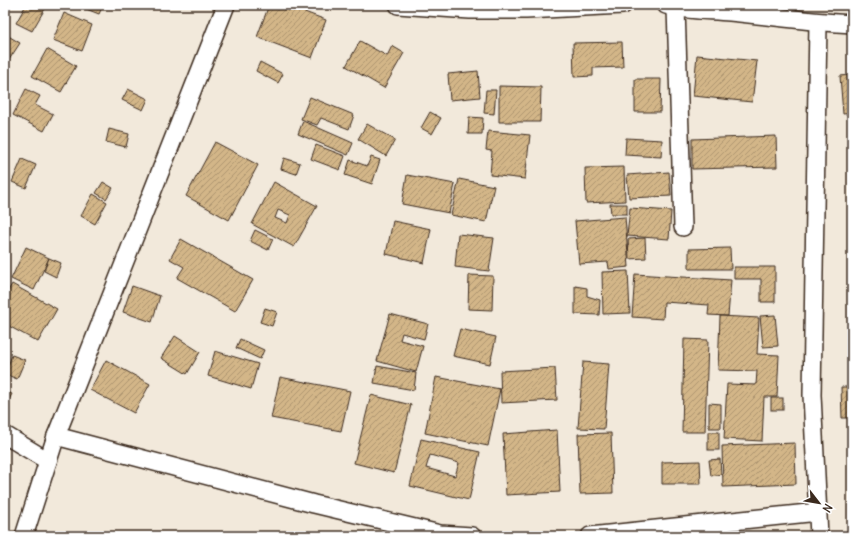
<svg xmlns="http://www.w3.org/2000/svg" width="857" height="541" font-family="Delius,sans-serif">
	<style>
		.building { fill: url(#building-hatch); stroke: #3b2a1e; fill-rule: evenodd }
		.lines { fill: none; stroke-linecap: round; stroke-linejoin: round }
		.street-casing { stroke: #3b2a1e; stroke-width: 20 }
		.street { stroke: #fff; stroke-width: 17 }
	</style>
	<defs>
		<pattern id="building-hatch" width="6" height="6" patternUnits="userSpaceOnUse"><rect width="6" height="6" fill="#d3b688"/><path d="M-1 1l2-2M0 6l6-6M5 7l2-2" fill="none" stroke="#ac946f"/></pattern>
	</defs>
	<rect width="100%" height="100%" fill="#f2e9db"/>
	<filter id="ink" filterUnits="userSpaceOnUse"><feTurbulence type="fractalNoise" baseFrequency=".025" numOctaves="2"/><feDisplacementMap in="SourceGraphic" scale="8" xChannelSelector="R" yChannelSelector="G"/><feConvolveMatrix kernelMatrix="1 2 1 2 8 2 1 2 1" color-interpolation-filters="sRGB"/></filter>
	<g filter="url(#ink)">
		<g class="building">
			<path d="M26 5H43L46 7 32 31 16 23Z"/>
			<path d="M76 5H103L99 14Z"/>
			<path d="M269 5H286L326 20 312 58 257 37Z"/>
			<path d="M64 13 92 25 82 51 53 40Z"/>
			<path d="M5 34 20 43 5 66Z"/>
			<path d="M360 41 387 56 392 46 404 53 384 88 346 66Z"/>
			<path d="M622 42 623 67 593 68V76L574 77 573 43Z"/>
			<path d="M47 49 76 66 61 92 32 76Z"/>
			<path d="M697 55 757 61 752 102 693 96Z"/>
			<path d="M260 62 283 74 278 83 256 71Z"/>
			<path d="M478 71 480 97 450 100 448 74Z"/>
			<path d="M852 75V113L843 114 840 76Z"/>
			<path d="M635 79H661L660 112H635Z"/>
			<path d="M499 86 541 87 540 122H499Z"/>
			<path d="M26 89 40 96 35 105 53 114 44 131 13 115Z"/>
			<path d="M128 89 148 99 143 110 122 100Z"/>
			<path d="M486 90H496L494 114 484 113Z"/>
			<path d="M310 97 354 115 349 129 321 118 317 125 301 119Z"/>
			<path d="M430 112 441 118 432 134 421 128Z"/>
			<path d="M469 117 483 118 482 134H468Z"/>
			<path d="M303 121 353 143 348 155 298 134Z"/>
			<path d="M367 124 395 140 386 156 358 139Z"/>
			<path d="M109 129 129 134 126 147 106 142Z"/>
			<path d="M488 131 530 135 525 179 490 175 492 151 486 150Z"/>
			<path d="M776 136 777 167 692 169V139Z"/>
			<path d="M626 138 662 140 661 157 625 155Z"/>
			<path d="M215 142 258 165 229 220 186 196Z"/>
			<path d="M316 145 345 156 340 170 311 159Z"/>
			<path d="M371 157 380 160 372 184 345 175 350 160 367 166Z"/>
			<path d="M284 158 300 163 296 174 281 169Z"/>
			<path d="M22 159 36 165 26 188 12 182Z"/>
			<path d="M624 167 625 201 586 203 585 168Z"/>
			<path d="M669 172 671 196 629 198 627 175Z"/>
			<path d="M407 175 455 184 449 213 402 204Z"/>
			<path d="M459 179 494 186 486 222 451 215Z"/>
			<path d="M5 181 10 184 5 193Z"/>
			<path d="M103 182 113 188 106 199 96 193Z"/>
			<path d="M274 182 317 206 294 247 252 224ZM278 210 290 215 287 223 275 218Z"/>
			<path d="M93 194 107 202 95 224 81 216Z"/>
			<path d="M610 204H627V214H611Z"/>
			<path d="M630 208 671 211 669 239 627 236Z"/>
			<path d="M625 217 629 267 609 269 608 262 579 264 575 221Z"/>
			<path d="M393 221 431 229 424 263 386 254Z"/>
			<path d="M255 230 273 239 268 250 250 241Z"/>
			<path d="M458 234 494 238 489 271 455 267Z"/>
			<path d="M645 238 646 258 629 259 628 239Z"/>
			<path d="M181 239 253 280 235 311 177 278 184 267 170 259Z"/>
			<path d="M26 247 49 258 34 290 11 279Z"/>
			<path d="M730 248 731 269H689V249Z"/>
			<path d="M49 258 61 263 56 277 44 271Z"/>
			<path d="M734 267H775V302H761V279H734Z"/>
			<path d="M628 271 630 313 603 314 602 272Z"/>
			<path d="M635 274 731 280 728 316 708 315 709 305 664 302 663 319 632 317Z"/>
			<path d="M469 275 493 276 492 310 468 309Z"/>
			<path d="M12 284 57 309 38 342 5 324V296Z"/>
			<path d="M132 286 160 296 152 322 123 312Z"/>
			<path d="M575 286 587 288V296L600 300 599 315 575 314Z"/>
			<path d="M265 308 277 312 272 326 260 322Z"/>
			<path d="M390 314 428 324 424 339 402 333 400 340 423 346 416 372 377 361Z"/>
			<path d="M775 315 778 346 763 347 760 316Z"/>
			<path d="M720 316 759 318 757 354 779 355 777 397H764L762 441 724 439 727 384 756 385 757 371 718 370Z"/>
			<path d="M460 329 496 337 490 364 453 356Z"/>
			<path d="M175 336 200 352 187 374 161 358Z"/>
			<path d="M240 339 264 350 260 359 236 348Z"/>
			<path d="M684 339 708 340 705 432H682Z"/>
			<path d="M215 351 258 364 251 389 208 376Z"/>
			<path d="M12 355 25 360 17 379 5 374Z"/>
			<path d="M106 360 150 384 134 413 90 390Z"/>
			<path d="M583 362 609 364 604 429 578 428Z"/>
			<path d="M377 366 416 373 414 390 374 383Z"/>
			<path d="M555 368 557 400 501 403 500 371Z"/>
			<path d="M280 377 350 391 341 431 271 418Z"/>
			<path d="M436 377 500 389 488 446 425 433Z"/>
			<path d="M841 387H852V418H842Z"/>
			<path d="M5 391 12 394 5 407Z"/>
			<path d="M371 395 411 405 394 473 354 463Z"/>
			<rect x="771" y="398" width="12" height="12"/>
			<path d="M709 403 721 404V428H709Z"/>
			<path d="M557 430 560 492 506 495 503 434Z"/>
			<rect x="708" y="432" width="11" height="18"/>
			<path d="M611 433 613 493 580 494 578 434Z"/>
			<path d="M421 439 480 452 469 500 410 486ZM430 455 459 463 455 476 426 468Z"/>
			<path d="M795 443 796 484 723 487 722 446Z"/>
			<path d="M720 459 721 474 711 476 709 460Z"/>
			<path d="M700 461 701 484H662V462Z"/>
		</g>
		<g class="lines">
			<defs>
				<g id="street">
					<path d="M398 5 470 10H526L623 5"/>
					<path d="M666 5C686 11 709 10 730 12 771 16 811 22 852 24"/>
					<path d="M676 8 683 227"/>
					<path d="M818 23 812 395 819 536"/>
					<path d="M5 435 48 461"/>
					<path d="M56 436 314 504 440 534 472 536"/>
					<path d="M24 536 56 436 226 5"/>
					<path d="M590 536 818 512"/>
				</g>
			</defs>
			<use href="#street" class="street-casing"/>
			<use href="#street" class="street"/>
		</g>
	</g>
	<rect width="857" height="541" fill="none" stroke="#fff" stroke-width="20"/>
	<rect x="10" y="10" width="837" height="521" fill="none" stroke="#3b2a1e" stroke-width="1.5" filter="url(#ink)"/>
	<g transform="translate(819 503) rotate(121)" stroke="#ffffff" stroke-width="3" paint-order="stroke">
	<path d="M0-3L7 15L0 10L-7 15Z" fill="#3b2a1e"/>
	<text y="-6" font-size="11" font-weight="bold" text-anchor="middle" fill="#3b2a1e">N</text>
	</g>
</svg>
